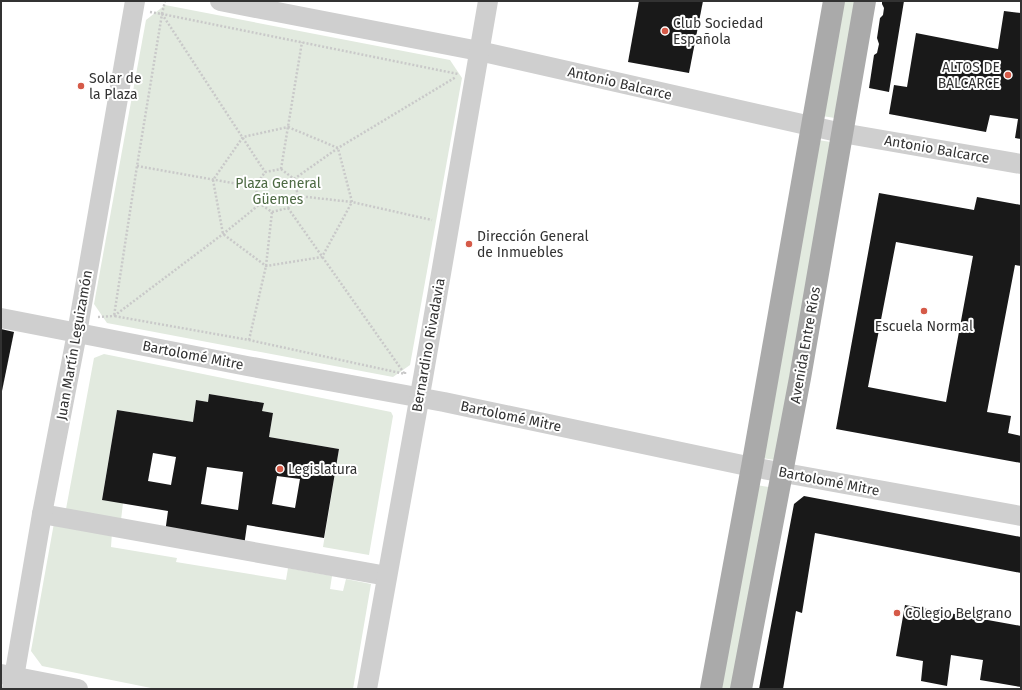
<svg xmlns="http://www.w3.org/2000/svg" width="1022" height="690" font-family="'Fira Sans',sans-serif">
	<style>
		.green { fill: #e2eadf }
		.building { fill: #191919; fill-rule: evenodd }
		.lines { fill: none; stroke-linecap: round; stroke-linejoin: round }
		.path { stroke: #c9c9c9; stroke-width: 2.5; stroke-dasharray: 2 2; stroke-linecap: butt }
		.minor { stroke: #cfcfcf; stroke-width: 20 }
		.major { stroke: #aaa; stroke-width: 22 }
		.poi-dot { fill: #d55a48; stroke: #fff; stroke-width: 1.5 }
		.labels { text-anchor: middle; stroke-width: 4; stroke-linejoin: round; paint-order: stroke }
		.poi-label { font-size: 14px; fill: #323232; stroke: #fff; text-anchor: start }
		.street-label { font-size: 14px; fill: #323232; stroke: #fff }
		.park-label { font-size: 14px; fill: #4d6a43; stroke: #fff }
	</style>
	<rect width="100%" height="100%" fill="#fff"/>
	<g class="green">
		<path d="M842 1H856L835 118 822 116Z"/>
		<path d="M165 5 450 60 462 78 410 365 393 377 107 323 94 304 146 20Z"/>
		<path d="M818 140 831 142 775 460 762 458Z"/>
		<path d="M104 354 391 412 393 416 369 555 323 547 339 449 269 437 273 413 262 411 264 403 209 394 208 402 196 400 193 422 117 410 102 499 123 503 121 520 66 509 94 358Z"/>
		<path d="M756 485 769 487 733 689H720Z"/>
		<path d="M54 523 112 532 111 547 177 558 176 562 286 580 288 568 332 576 330 589 343 591 346 579 371 584 353 689H156L42 666 31 651Z"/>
	</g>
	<g class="building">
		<path d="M639 1H703L689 73 628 62Z"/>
		<path d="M882 1H904L889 92 869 88 874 55 877 53 879 44 877 38 880 18 883 15 884 8 882 4Z"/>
		<path d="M1004 11 1021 13V139L1015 138 1018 119 990 115 986 132 889 114 894 85 907 87 916 33 998 49Z"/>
		<path d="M879 193 974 210 977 197 1021 205V266L1015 265 987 412 1011 416 1008 433 1021 436V463L836 429ZM896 242 973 256 946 402 868 387Z"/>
		<path d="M1 329 14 332 2 391H1Z"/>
		<path d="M209 394 264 403 262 411 273 413 269 437 339 449 324 538 247 525 244 546 165 533 168 511 102 500 117 410 193 422 196 400 208 402ZM153 453 176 457 171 485 148 481ZM207 467 243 472 238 510 201 504ZM277 476 300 479 295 508 272 504Z"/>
		<path d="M804 496 1021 537V573L815 533 802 613 796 611 783 689H759L794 504Z"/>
		<path d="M905 605 1021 626V687L980 680 983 660 951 655 947 686 921 681 923 661 896 656Z"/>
	</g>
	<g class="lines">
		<g class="path">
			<path d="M150 12 162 14 265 172"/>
			<path d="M162 14 165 1"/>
			<path d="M288 127 338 148 352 202 322 257 266 266 223 234 213 180 243 137Z"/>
			<path d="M137 166 255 187"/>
			<path d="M281 169 294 179 298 196 288 208 272 212 260 204 255 187 265 172Z"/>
			<path d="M281 169 302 42"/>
			<path d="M294 179 338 148 456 77"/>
			<path d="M298 196 352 202 432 220"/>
			<path d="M288 208 404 373"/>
			<path d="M98 317 114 316 223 234 260 204"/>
			<path d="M249 340 266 266 272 212"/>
			<path d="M405 372V374L249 340 114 316 137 166 162 14 458 74"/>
		</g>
		<g class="minor">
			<path d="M220 1 479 51 842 133 1021 164"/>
			<path d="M1 318 247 366 444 402 752 467 1021 516"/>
			<path d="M42 514 387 576"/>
			<path d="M1 674 78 689"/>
			<path d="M12 689 42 514 77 333 135 1"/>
			<path d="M367 689 423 378 488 1"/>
		</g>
		<g class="major">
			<path d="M711 689 752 467 834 1"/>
			<path d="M741 689 800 378 865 1"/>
		</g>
	</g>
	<g class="poi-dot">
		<circle cx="665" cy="31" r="4"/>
		<circle cx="1008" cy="75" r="4"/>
		<circle cx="81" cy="86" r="4"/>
		<circle cx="469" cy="244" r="4"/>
		<circle cx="924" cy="311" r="4"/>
		<circle cx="280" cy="469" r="4"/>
		<circle cx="897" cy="613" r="4"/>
	</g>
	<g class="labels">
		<g class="poi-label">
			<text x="673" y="28">Club Sociedad<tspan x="673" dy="16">Española</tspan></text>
			<text x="1000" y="72" text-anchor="end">ALTOS DE<tspan x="1000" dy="16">BALCARCE</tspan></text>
			<text x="89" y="83">Solar de<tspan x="89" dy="16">la Plaza</tspan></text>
			<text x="477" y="241">Dirección General<tspan x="477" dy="16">de Inmuebles</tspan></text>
			<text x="924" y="331" text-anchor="middle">Escuela Normal</text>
			<text x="288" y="474">Legislatura</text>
			<text x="905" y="618">Colegio Belgrano</text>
		</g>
		<g class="street-label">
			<text transform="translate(620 83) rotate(13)" y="5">Antonio Balcarce</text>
			<text transform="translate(937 149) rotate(10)" y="5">Antonio Balcarce</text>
			<text transform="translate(74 345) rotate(-80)" y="5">Juan Martín Leguizamón</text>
			<text transform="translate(428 345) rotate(-80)" y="5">Bernardino Rivadavia</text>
			<text transform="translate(805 345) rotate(-80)" y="5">Avenida Entre Ríos</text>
			<text transform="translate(193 355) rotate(11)" y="5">Bartolomé Mitre</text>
			<text transform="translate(511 416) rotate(12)" y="5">Bartolomé Mitre</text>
			<text transform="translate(829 481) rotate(11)" y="5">Bartolomé Mitre</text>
		</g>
		<g class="park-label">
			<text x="278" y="188">Plaza General<tspan x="278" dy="16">Güemes</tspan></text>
		</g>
	</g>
	<rect width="1022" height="690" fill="none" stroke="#323232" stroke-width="4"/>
</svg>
